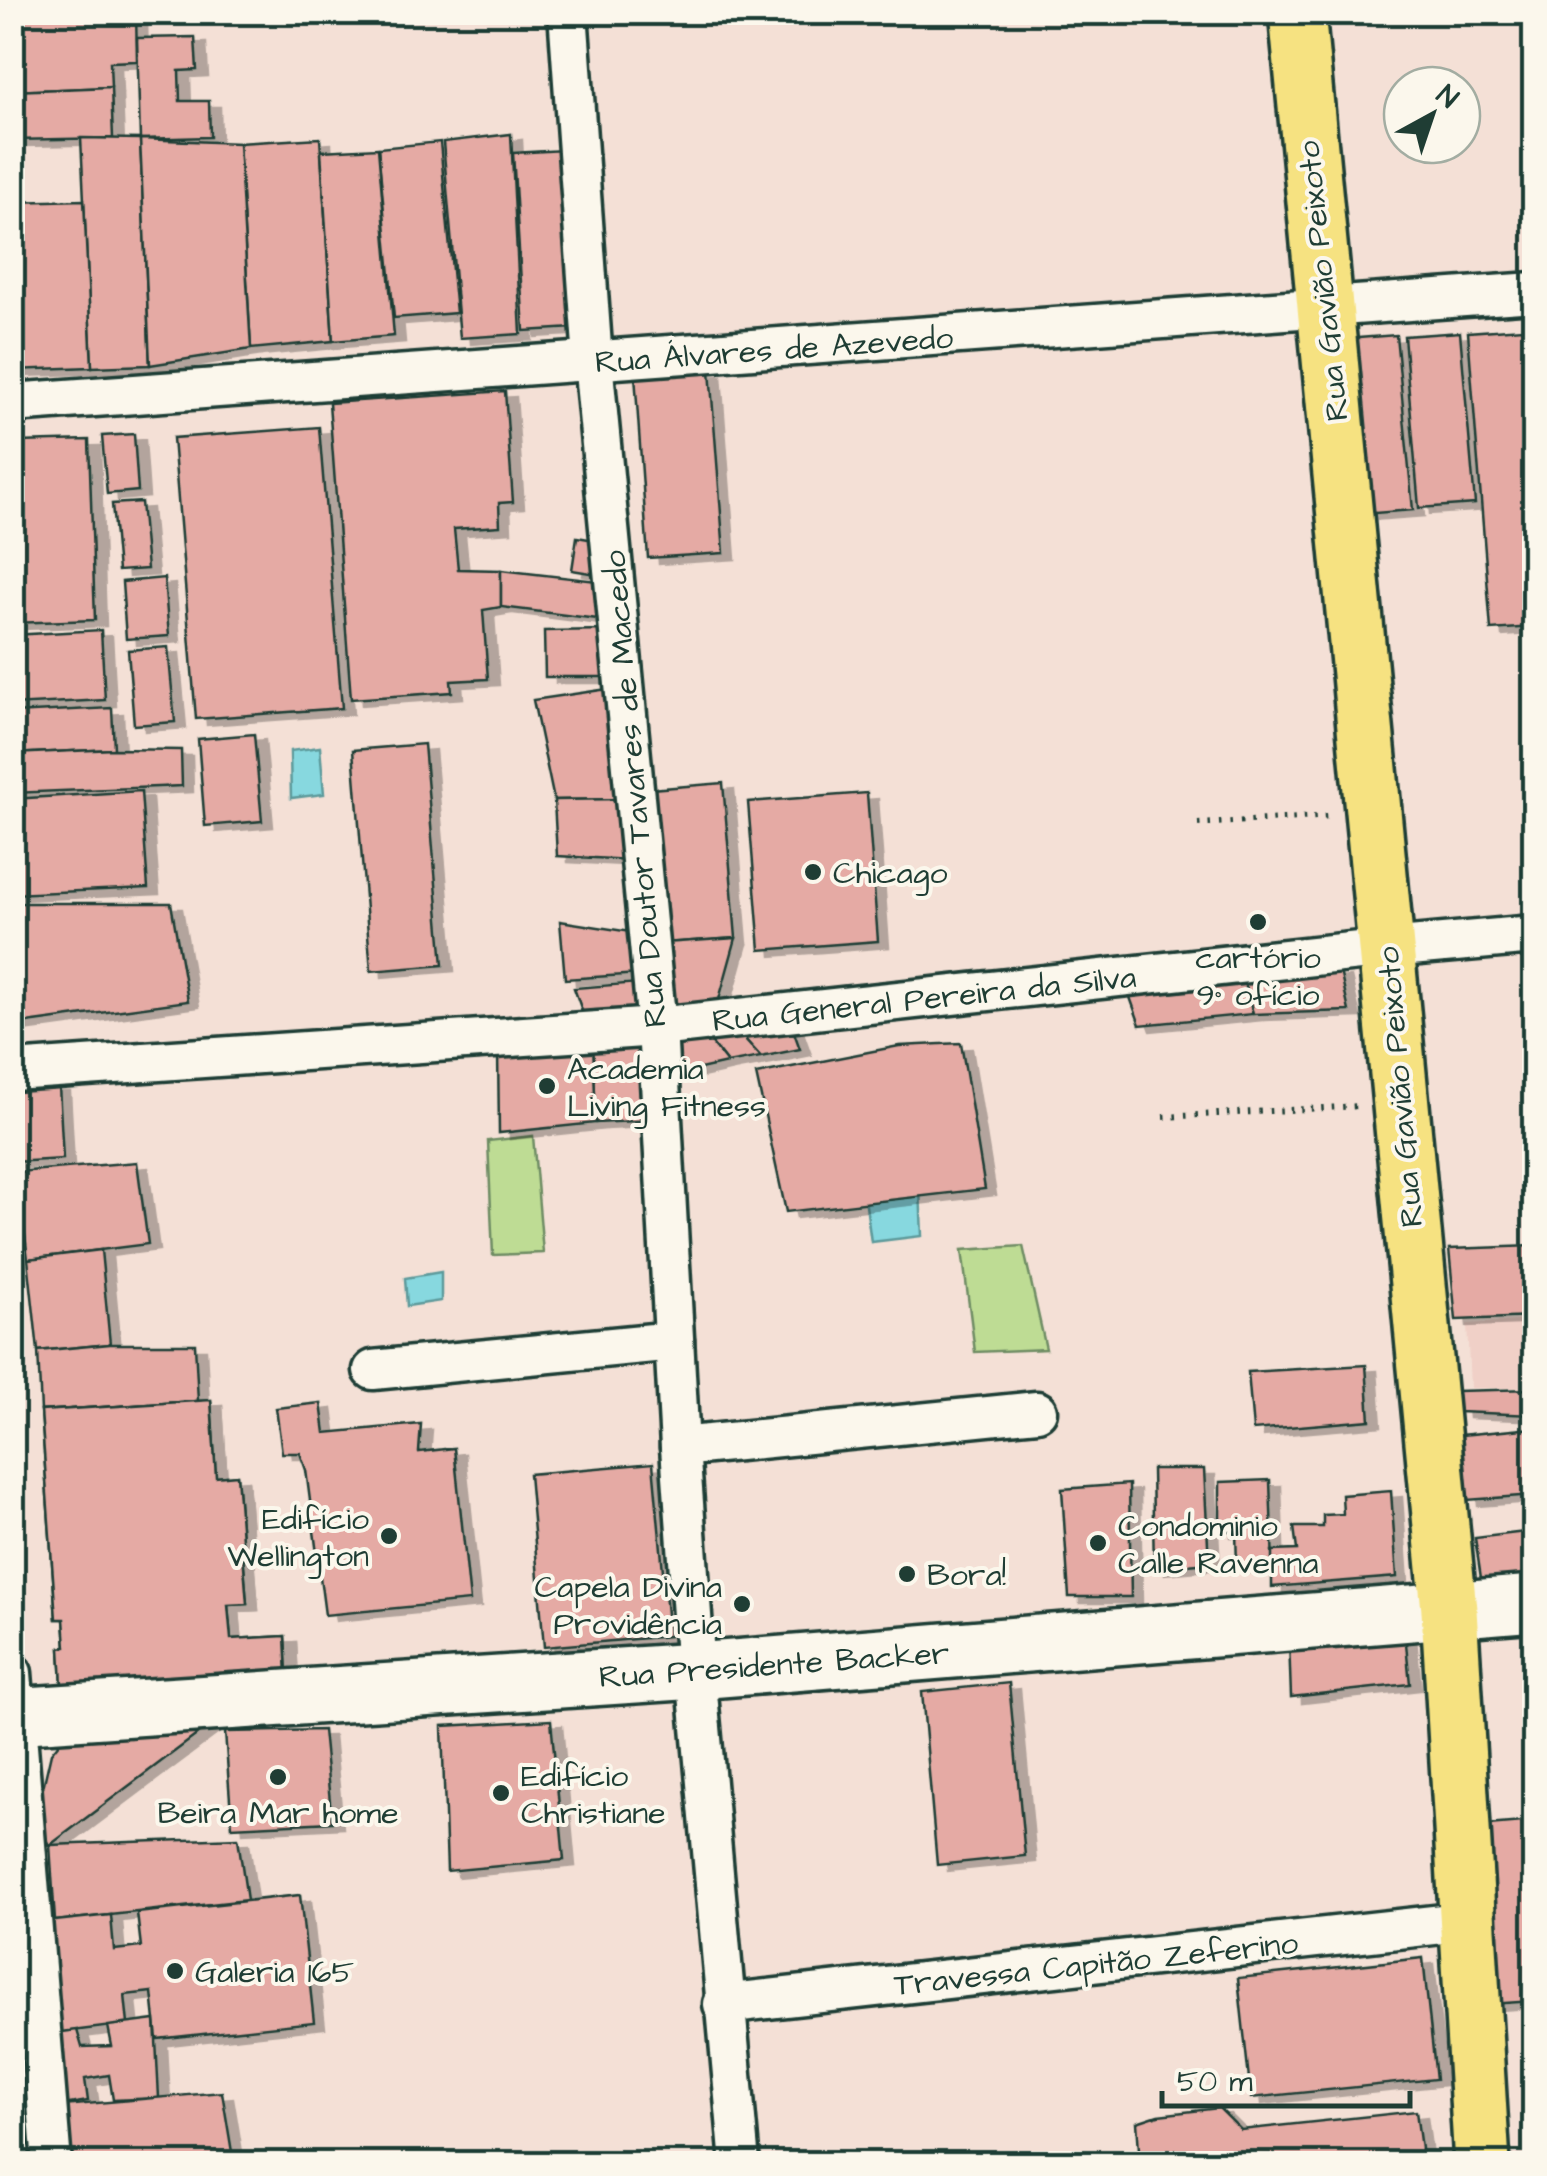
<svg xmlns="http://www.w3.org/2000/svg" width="1547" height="2176" font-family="'Architects Daughter',sans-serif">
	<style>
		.built { fill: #f0d0c7 }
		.green { fill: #bedc94; stroke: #6e8c64; stroke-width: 2.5 }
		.water { fill: #87d8df; stroke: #5d9a9b; stroke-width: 2.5 }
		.building { fill: #e5aaa4; stroke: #1f3d34; stroke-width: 2.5; fill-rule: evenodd; filter: url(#shadow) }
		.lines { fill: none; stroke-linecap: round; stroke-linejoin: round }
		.street-casing { stroke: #1f3d34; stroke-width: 45 }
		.secondary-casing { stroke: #1f3d34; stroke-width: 62 }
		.primary-casing { stroke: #1f3d34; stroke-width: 62 }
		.path { stroke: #1f3d34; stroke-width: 6; stroke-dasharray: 2.5 8; stroke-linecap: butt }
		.street { stroke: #fbf7ec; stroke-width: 38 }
		.secondary { stroke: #fbf7ec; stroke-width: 55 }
		.primary { stroke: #f6e281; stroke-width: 55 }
		.poi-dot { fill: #1f3d34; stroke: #fbf7ec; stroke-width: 4 }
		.labels { text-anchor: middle; stroke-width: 8; stroke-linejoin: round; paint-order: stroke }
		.street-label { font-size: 32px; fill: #1f3d34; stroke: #fbf7ec }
		.poi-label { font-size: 32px; fill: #1f3d34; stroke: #fbf7ec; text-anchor: start }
	</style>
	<defs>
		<filter id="shadow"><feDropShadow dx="11" dy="6" stdDeviation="0" flood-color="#0004"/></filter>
	</defs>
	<rect width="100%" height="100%" fill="#f4e0d6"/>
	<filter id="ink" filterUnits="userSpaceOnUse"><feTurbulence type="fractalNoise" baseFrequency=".01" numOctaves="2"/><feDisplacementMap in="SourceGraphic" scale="20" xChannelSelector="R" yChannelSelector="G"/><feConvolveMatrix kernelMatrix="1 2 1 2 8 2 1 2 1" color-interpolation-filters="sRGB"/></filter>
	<g filter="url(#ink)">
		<path class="built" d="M1534 1320V1388H1470L1467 1324Z"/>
		<g class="green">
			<path d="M533 1136 543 1253 493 1255 488 1141Z"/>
			<path d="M1023 1246 1046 1349 975 1352 962 1250Z"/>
		</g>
		<g class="water">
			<path d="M320 747 324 794 291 798 290 751Z"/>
			<path d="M920 1189 922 1236 871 1242 865 1198Z"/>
			<path d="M441 1272V1301L407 1306 405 1278Z"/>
		</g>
		<g class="building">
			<path d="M12 12H136L137 61 110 62 111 87 12 91Z"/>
			<path d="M195 37 197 70 179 71 180 101H209L210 137 140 139 137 38Z"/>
			<path d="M111 87 113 138 12 140V91Z"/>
			<path d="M511 134 521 334 460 338 443 142Z"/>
			<path d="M81 138 140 139 150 365 92 367Z"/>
			<path d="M320 138 333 341 251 349 239 143Z"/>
			<path d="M140 139 239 143 251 349 150 365Z"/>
			<path d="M440 142 456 313 394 318 378 148Z"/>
			<path d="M378 148 394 336 333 341 321 151Z"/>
			<path d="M563 150 574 328 524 331 513 153Z"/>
			<path d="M84 200 92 367 12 370V202Z"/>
			<path d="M1522 328 1534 492V627L1491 630 1468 332Z"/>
			<path d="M1460 332 1475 504 1419 508 1404 336Z"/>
			<path d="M1396 335 1413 510 1362 514 1346 339Z"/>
			<path d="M710 370 724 553 648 558 635 375Z"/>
			<path d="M505 391 513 502 499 503 500 526 454 529 458 569 501 570V607L483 610 488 679 451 681 452 692 351 699 329 403Z"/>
			<path d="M319 427 342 708 196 719 173 438Z"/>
			<path d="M134 434 138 491 107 494 102 436Z"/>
			<path d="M89 440 95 620 12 623V538H21L18 442Z"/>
			<path d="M141 502 147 569 118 571 112 504Z"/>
			<path d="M577 537 606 542 602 575 572 570Z"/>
			<path d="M501 570 606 582V620L501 607Z"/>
			<path d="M164 578 169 636 126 639 122 582Z"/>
			<path d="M101 630 105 700 12 705V635Z"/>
			<path d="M607 630 608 677H545L544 631Z"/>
			<path d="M168 647 175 722 134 725 128 650Z"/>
			<path d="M608 689 625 799 554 800 533 700Z"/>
			<path d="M112 708 114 749 12 754V713Z"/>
			<path d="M254 734 262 821 205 826 198 739Z"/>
			<path d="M424 744 443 965 371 971 353 750Z"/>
			<path d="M114 749 181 750 182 786 12 793V754Z"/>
			<path d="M723 783 736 938 664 943 651 789Z"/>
			<path d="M141 791 148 888 12 894V799Z"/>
			<path d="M867 793 878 941 760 950 748 802Z"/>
			<path d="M625 799 631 860 557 856 554 800Z"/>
			<path d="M12 903H171L188 1001 12 1025Z"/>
			<path d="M560 921 637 933 639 974 565 979Z"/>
			<path d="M736 938 715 1014 663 1012 664 943Z"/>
			<path d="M1340 971 1349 1011 1253 1014 1244 978Z"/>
			<path d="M1241 973 1253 1014 1140 1025 1126 986Z"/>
			<path d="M638 983 650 1022 587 1025 574 988Z"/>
			<path d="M790 1021 800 1049 761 1057 734 1027Z"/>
			<path d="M734 1027 761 1057 727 1063 702 1031Z"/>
			<path d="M702 1031 727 1063 678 1074 669 1034Z"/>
			<path d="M649 1038 656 1120 596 1123 593 1042Z"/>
			<path d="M593 1042 596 1123 499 1133 498 1050Z"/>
			<path d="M961 1043 985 1189 786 1212 756 1074 899 1046Z"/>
			<path d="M12 1085 59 1086 63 1159 12 1162Z"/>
			<path d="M137 1162 148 1244 28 1259 17 1172Z"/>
			<path d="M1534 1246V1317L1456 1320 1449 1249Z"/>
			<path d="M101 1250 110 1344 38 1351 28 1259Z"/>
			<path d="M110 1344H195L198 1401 41 1411 38 1351Z"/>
			<path d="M1366 1365 1370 1420 1253 1430 1248 1372Z"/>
			<path d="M1534 1389V1415L1458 1412 1456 1391Z"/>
			<path d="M211 1400 216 1477 237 1475 247 1604 228 1605 231 1639 285 1636 287 1676 62 1685 60 1648 66 1647 64 1619H56L41 1411ZM155 1442 159 1469 115 1474 112 1446ZM163 1496 167 1535 118 1540 113 1500ZM176 1571 179 1600 130 1605 127 1577Z"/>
			<path d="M211 1400 216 1477 237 1475 247 1604 228 1605 231 1639 285 1636 287 1676 62 1685 60 1648 66 1647 64 1619H56L41 1411Z"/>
			<path d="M321 1403 325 1433 421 1424 419 1452 454 1448 470 1601 325 1615 306 1470 300 1453H282L276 1408Z"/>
			<path d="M1534 1428V1495L1467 1500 1461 1435Z"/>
			<path d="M653 1463 669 1636 544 1647 529 1474Z"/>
			<path d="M1152 1469H1204L1209 1563 1154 1568Z"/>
			<path d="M1270 1480 1273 1566 1237 1567 1236 1531H1220V1482Z"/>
			<path d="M1129 1484 1131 1597H1069L1062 1489Z"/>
			<path d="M1391 1491 1397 1577 1272 1587V1551L1297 1550 1294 1527H1323V1515L1343 1514 1342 1495Z"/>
			<path d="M1534 1531V1582L1498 1588 1481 1578 1475 1538Z"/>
			<path d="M1405 1633 1410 1684 1291 1697 1289 1640Z"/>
			<path d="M1009 1683 1025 1856 937 1865 922 1692Z"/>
			<path d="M551 1720 564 1860 447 1871 442 1726Z"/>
			<path d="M206 1728 50 1845 43 1837 42 1792 51 1753 64 1737Z"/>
			<path d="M323 1730 332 1822 232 1827 225 1732Z"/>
			<path d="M1534 1821V2001L1490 2004 1476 1826Z"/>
			<path d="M238 1838 247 1900 55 1921 50 1845Z"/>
			<path d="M300 1895 314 2022 157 2039 152 1992 125 1995 128 2024 48 2034 36 1923 111 1915 114 1950 141 1947 137 1913Z"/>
			<path d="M1423 1958 1436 2079 1251 2098 1238 1978Z"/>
			<path d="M155 2020 159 2098 113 2100 109 2075 85 2079 88 2101 51 2107 48 2034 77 2030 82 2047 112 2046 108 2026Z"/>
			<path d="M222 2092 234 2164H63L51 2107Z"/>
			<path d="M1219 2108 1241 2130 1416 2111 1423 2164H1140L1137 2122 1158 2115Z"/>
		</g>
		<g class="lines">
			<defs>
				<g id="street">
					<path d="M568 12 593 361 657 1027 680 1447 696 1671 740 2164"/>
					<path d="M12 403 1534 292"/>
					<path d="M12 1071 657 1027 1387 948 1534 935"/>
					<path d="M373 1370 674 1341"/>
					<path d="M680 1447 1037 1411"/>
					<path d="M12 1673 52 2164"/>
					<path d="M723 2004 1470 1921"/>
				</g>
				<path id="secondary" d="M12 1716 696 1671 1534 1603"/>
				<path id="primary" d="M1297 12 1449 1610 1482 2164"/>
			</defs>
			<use href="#street" class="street-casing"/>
			<use href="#secondary" class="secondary-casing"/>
			<use href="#primary" class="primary-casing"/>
			<g class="path">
				<path d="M1198 824 1333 816"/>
				<path d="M1164 1117 1360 1106"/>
			</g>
			<use href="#street" class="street"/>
			<use href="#secondary" class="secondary"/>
			<use href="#primary" class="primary"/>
		</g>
	</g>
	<g class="poi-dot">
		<circle cx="813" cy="872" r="10"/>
		<circle cx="1258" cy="922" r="10"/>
		<circle cx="547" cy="1086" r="10"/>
		<circle cx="389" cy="1536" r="10"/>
		<circle cx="1098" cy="1543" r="10"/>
		<circle cx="907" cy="1574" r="10"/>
		<circle cx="742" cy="1604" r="10"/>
		<circle cx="278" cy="1777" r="10"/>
		<circle cx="501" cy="1793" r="10"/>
		<circle cx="175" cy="1971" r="10"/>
	</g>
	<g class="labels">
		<g class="street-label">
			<text transform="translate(1322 281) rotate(-96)" y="11">Rua Gavião Peixoto</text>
			<text transform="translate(774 349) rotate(-4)" y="11">Rua Álvares de Azevedo</text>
			<text transform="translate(634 789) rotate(-95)" y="11">Rua Doutor Tavares de Macedo</text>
			<text transform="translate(924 998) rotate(-6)" y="11">Rua General Pereira da Silva</text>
			<text transform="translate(1399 1087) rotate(-95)" y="11">Rua Gavião Peixoto</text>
			<text transform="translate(774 1664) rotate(-4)" y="11">Rua Presidente Backer</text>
			<text transform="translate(1096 1963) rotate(-6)" y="11">Travessa Capitão Zeferino</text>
		</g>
		<g class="poi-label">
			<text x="833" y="883">Chicago</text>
			<text x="1258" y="968" text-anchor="middle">cartório<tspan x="1258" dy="37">9° ofício</tspan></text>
			<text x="567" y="1079">Academia<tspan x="567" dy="37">Living Fitness</tspan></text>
			<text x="369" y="1529" text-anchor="end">Edifício<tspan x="369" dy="37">Wellington</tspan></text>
			<text x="1118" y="1536">Condominio<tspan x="1118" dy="37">Calle Ravenna</tspan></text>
			<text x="927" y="1585">Bora!</text>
			<text x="722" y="1597" text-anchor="end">Capela Divina<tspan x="722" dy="37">Providência</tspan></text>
			<text x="521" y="1786">Edifício<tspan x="521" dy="37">Christiane</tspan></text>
			<text x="278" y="1823" text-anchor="middle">Beira Mar home</text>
			<text x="195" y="1982">Galeria 165</text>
		</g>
	</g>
	<rect width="1547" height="2176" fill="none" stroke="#fbf7ec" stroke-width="50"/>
	<rect x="25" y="25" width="1497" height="2126" fill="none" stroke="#1f3d34" stroke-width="4" filter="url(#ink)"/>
	<g transform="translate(1432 115) rotate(40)"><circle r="48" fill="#fbf7ec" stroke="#a3ada2" stroke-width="2.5"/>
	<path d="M0-8L18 38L0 25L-18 38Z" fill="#1f3d34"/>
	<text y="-15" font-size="28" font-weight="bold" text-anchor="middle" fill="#1f3d34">N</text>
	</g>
	<path d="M1162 2091v15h248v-15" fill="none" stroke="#1f3d34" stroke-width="5"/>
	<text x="1177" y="2091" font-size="30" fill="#1f3d34" stroke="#fbf7ec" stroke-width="8" paint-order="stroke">50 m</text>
</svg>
